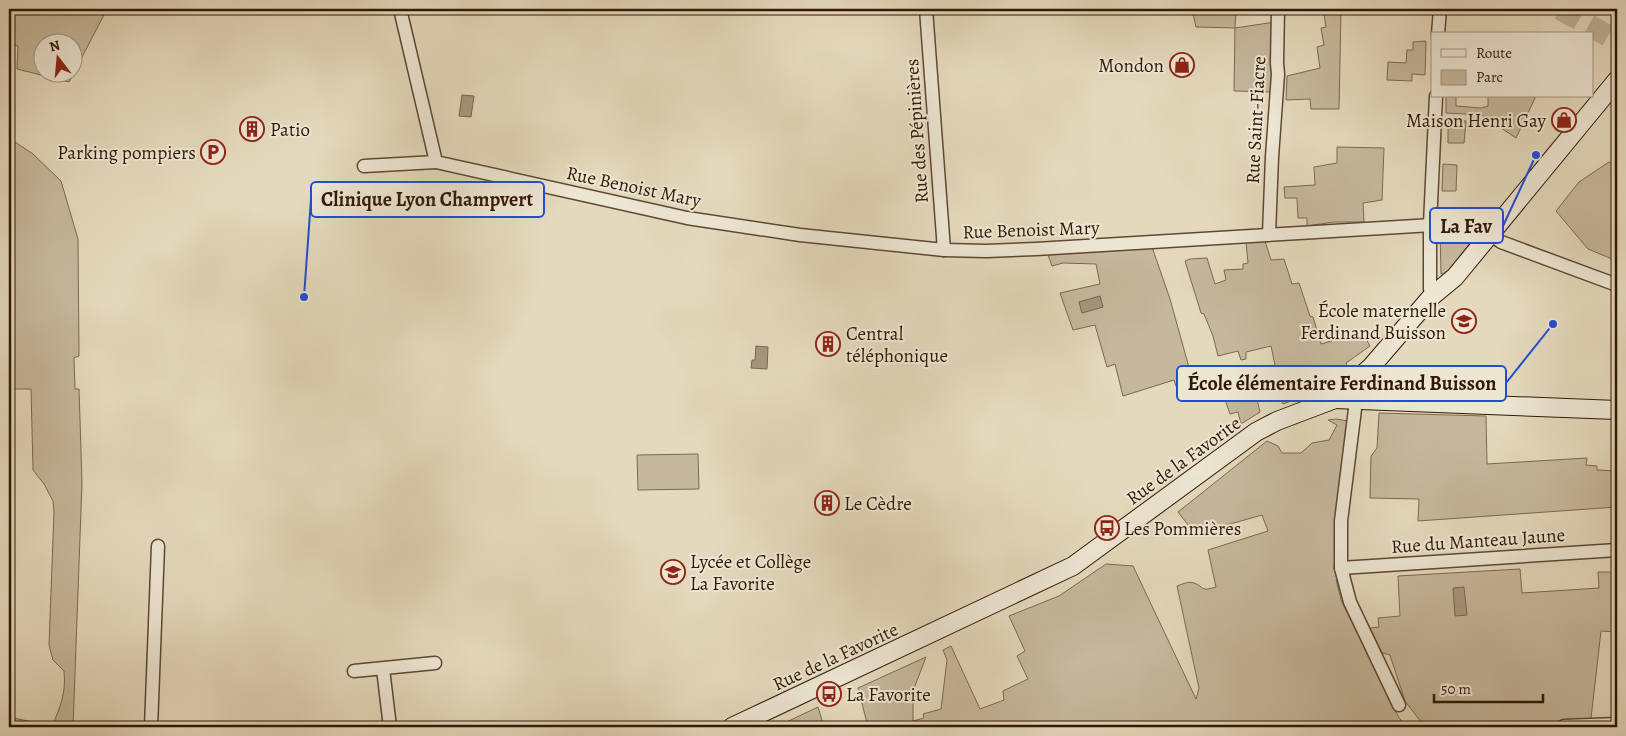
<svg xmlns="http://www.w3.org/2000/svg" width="1626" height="736" font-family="Alegreya,serif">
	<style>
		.green { fill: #c6b89d; stroke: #7c6850; fill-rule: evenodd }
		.water { fill: #a7977d; stroke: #78644d }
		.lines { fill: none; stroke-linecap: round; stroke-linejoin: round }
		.highway-tunnel { stroke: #c0b297; stroke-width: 22; stroke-dasharray: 22 11; stroke-linecap: butt }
		.street-casing { stroke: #5e4832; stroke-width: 15 }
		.secondary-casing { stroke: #311704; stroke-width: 20 }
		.street { stroke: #ede6d3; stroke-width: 12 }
		.secondary { stroke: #ede6d3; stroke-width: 18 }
		.labels { text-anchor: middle; stroke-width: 4; stroke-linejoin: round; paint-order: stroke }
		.poi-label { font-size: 19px; fill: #311704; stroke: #ede6d3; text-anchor: start }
		.street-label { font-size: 19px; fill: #311704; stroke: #ede6d3 }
		.leader { fill: none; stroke: #1d4ed8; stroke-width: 2 }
		.callout-dot { fill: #1d4ed8; stroke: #ede6d3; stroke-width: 2 }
		.callout { fill: #ede6d3; stroke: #1d4ed8; stroke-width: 2 }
		.callout-label { font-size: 20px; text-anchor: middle; font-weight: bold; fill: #311704 }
	</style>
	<rect width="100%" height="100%" fill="#e4d9bc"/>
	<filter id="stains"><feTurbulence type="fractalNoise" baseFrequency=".004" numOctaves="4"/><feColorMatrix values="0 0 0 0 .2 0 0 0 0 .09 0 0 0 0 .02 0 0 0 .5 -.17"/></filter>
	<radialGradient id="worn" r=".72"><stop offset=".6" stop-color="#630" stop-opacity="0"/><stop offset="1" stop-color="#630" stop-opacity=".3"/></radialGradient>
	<g class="green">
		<path d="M9 9H107L69 82 17 69 18 46 9 43ZM42 42H72V72H42Z"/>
		<path d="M1236 9 1235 28 1275 22 1271 92 1234 91 1235 28 1196 27 1193 14Z"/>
		<path d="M1341 10 1339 109H1311L1310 99 1286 100 1287 76 1320 68 1317 47 1324 45 1321 28 1326 27 1324 14Z"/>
		<path d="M1426 41 1425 75 1412 74V81L1387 80 1388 62 1406 63 1407 50H1413V42Z"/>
		<path d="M1446 96H1456V106L1481 108 1488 106V96H1536L1516 138 1482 115 1446 113Z"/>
		<path d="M1448 120 1466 121 1464 143H1448Z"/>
		<path d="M9 138 33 154 61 181 78 239 79 356 74 358 75 389H79L82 483 73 727H9V717L52 726C61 706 66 693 64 671L53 660 49 645 54 512 53 501 44 484 33 470 31 389H9Z"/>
		<path d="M1337 147 1384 148 1382 200 1363 203 1364 222H1334L1307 226V218H1298L1297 198H1285L1284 187 1315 185 1314 167 1337 163Z"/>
		<path d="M1609 162 1617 165V261L1588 249 1556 211 1579 182Z"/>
		<path d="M1443 164 1457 165 1456 191H1442Z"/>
		<path d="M1466 227 1475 237 1446 273 1441 274 1440 228Z"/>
		<path d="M1265 241 1271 260 1284 259 1292 284 1299 283 1310 316 1313 317 1321 344 1362 332 1370 346 1346 363 1349 370 1330 385 1324 369 1306 375 1309 386 1294 392 1296 399 1283 404 1271 384 1267 368 1275 365 1271 346 1246 352V359L1241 360 1238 351 1218 356 1213 336 1204 314 1201 313 1185 261 1190 259 1207 258 1215 284 1226 280 1224 270 1243 269V264L1248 263 1246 242Z"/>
		<path d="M1152 247 1170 299 1195 389 1178 392 1174 380 1123 396 1115 364 1107 367 1095 325 1073 330 1060 293 1100 284 1096 264 1063 263 1052 266 1047 252Z"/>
		<path d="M1251 374 1260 412 1241 424 1238 412 1230 414 1219 382Z"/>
		<path d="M1379 413 1486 416 1487 464 1587 458 1586 465 1597 466V470L1617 471V507L1418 521 1419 499 1370 498 1371 456 1377 448Z"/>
		<path d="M1336 419 1348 421 1343 577 1336 579 1341 600 1398 716 1406 727H868L858 688 926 657 913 691V721L924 718 923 714 941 709 947 660 943 650 951 646 980 709 1004 700 1003 691 1028 679 1017 656 1025 651 1009 616 1059 596 1106 564 1133 566 1196 699 1199 688 1177 586C1182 584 1189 581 1194 583 1205 587 1200 592 1216 587L1208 550 1268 531 1262 515 1216 528 1192 530 1178 512 1267 441 1278 446 1282 453H1301L1312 443 1329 440 1337 425 1328 420Z"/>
		<path d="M698 454 699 489 638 490 637 455Z"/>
		<path d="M1520 569 1522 593 1599 588 1598 572H1617V632L1601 631 1590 727H1425L1405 701 1390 655 1382 653 1370 628 1379 627 1378 618 1400 616 1398 576Z"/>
		<path d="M818 707 824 727H776Z"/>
	</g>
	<g class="water">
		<path d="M462 95 474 96 471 117 459 116Z"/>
		<path d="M1100 296 1103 307 1082 313 1079 302Z"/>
		<path d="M756 346 768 347 767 369 751 368 752 360H755Z"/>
		<path d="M1464 587 1467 615 1455 616 1453 588Z"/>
	</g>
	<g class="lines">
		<path class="highway-tunnel" d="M1560 9 1617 41"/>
		<defs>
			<g id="street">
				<path d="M400 9 436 162 687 218 800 235 944 250 986 251 1036 249 1482 222 1490 234 1501 242 1617 285"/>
				<path d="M926 9 944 250"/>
				<path d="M1438 34 1440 9"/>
				<path d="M364 166 436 162"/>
				<path d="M1269 234 1272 157 1278 74 1277 63 1278 9"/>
				<path d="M1432 296 1430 289V224L1436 96"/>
				<path d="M1353 391 1355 409 1341 521V568L1350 602 1399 705"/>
				<path d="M1341 568 1617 550"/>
				<path d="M383 669 390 727"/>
				<path d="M354 671 435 663"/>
				<path d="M1564 726 1617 724"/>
				<path d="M151 727 158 546"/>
			</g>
			<g id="secondary">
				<path d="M1335 399 1617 410"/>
				<path d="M732 727 1073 566 1256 432 1277 421 1335 399 1371 367 1432 296 1455 277 1617 80"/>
			</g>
		</defs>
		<use href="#street" class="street-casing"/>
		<use href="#secondary" class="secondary-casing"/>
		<use href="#street" class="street"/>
		<use href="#secondary" class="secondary"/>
	</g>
	<defs>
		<symbol id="shop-ring" viewBox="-11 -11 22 22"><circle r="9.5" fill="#ede6d3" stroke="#8f2418" stroke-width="1.5"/><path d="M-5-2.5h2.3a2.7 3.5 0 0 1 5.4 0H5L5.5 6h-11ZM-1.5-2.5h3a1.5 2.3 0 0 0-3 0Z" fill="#8f2418"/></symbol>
		<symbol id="building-ring" viewBox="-11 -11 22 22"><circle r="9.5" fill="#ede6d3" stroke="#8f2418" stroke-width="1.5"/><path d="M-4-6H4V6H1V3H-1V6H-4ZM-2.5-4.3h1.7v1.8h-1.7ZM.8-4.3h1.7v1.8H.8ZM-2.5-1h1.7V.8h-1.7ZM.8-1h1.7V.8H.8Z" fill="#8f2418"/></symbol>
		<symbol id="parking-ring" viewBox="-11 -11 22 22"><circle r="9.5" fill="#ede6d3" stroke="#8f2418" stroke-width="1.5"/><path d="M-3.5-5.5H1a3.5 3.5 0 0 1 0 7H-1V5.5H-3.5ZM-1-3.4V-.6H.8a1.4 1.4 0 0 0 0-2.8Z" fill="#8f2418"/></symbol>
		<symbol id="school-ring" viewBox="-11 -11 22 22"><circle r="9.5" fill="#ede6d3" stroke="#8f2418" stroke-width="1.5"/><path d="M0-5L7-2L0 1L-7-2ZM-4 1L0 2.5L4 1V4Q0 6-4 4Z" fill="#8f2418"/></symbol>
		<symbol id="bus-ring" viewBox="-11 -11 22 22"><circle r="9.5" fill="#ede6d3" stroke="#8f2418" stroke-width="1.5"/><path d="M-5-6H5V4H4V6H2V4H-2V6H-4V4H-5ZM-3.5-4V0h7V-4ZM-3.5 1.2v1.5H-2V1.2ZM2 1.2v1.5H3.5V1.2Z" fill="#8f2418"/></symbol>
	</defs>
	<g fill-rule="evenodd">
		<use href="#shop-ring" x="1168" y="51" width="28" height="28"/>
		<use href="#shop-ring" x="1550" y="106" width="28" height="28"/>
		<use href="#building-ring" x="238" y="115" width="28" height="28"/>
		<use href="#parking-ring" x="199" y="138" width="28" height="28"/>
		<use href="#school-ring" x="1450" y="307" width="28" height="28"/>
		<use href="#building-ring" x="814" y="330" width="28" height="28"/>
		<use href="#building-ring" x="813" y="489" width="28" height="28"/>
		<use href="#bus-ring" x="1093" y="514" width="28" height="28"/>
		<use href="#school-ring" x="659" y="558" width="28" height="28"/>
		<use href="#bus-ring" x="815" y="680" width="28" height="28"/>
	</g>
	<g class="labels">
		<g class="poi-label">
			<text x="1164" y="72" text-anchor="end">Mondon</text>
			<text x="1546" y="127" text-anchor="end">Maison Henri Gay</text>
			<text x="270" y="136">Patio</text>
			<text x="196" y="159" text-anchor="end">Parking pompiers</text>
			<text x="1446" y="317" text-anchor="end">École maternelle<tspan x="1446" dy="22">Ferdinand Buisson</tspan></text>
			<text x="846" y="340">Central<tspan x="846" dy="22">téléphonique</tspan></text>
			<text x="844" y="510">Le Cèdre</text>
			<text x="1124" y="535">Les Pommières</text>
			<text x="690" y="568">Lycée et Collège<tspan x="690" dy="22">La Favorite</tspan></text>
			<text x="846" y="701">La Favorite</text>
		</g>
		<g class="street-label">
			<text transform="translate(1255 120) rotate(-87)" y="7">Rue Saint-Fiacre</text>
			<text transform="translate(916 131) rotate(-94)" y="7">Rue des Pépinières</text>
			<text transform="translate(634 186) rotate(12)" y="7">Rue Benoist Mary</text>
			<text transform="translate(1031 229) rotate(-2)" y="7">Rue Benoist Mary</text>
			<text transform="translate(1183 460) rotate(-36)" y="7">Rue de la Favorite</text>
			<text transform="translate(1478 540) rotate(-4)" y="7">Rue du Manteau Jaune</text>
			<text transform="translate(835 656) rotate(-25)" y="7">Rue de la Favorite</text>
		</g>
	</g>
	<path class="leader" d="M304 297L311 199M1536 155L1503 226M1553 324L1506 383"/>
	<g class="callout-dot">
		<circle cx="304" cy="297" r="5"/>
		<circle cx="1536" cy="155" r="5"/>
		<circle cx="1553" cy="324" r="5"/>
	</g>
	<g class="callout">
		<rect x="311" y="182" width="233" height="35" rx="5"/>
		<rect x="1430" y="208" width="73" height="35" rx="5"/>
		<rect x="1177" y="366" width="329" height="35" rx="5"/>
	</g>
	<g class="callout-label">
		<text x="427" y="206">Clinique Lyon Champvert</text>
		<text x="1466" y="233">La Fav</text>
		<text x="1342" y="390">École élémentaire Ferdinand Buisson</text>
	</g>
	<rect width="1626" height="736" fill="none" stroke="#e4d9bc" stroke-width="30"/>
	<rect x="10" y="10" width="1606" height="716" fill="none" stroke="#311704" stroke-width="2.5"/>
	<rect x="15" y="15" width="1596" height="706" fill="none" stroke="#311704"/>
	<rect x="1431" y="32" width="162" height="65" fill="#ede6d3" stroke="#a29380"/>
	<rect x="1441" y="49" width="25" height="8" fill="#ede6d3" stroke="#a29380"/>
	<text x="1476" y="58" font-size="15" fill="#311704">Route</text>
	<rect x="1441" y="70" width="25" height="15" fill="#c6b89d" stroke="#a29380"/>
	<text x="1476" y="82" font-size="15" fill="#311704">Parc</text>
	<g transform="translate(58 58) rotate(344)"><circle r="24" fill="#ede6d3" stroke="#a29380"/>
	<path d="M0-4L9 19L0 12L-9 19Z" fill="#8f2418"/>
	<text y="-8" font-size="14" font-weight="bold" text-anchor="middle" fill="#311704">N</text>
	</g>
	<path d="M1434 694v8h109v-8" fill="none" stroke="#311704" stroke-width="2.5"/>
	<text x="1441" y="694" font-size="15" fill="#311704" stroke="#ede6d3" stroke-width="4" paint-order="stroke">50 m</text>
	<rect width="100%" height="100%" filter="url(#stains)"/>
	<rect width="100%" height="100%" fill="url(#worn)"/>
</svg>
